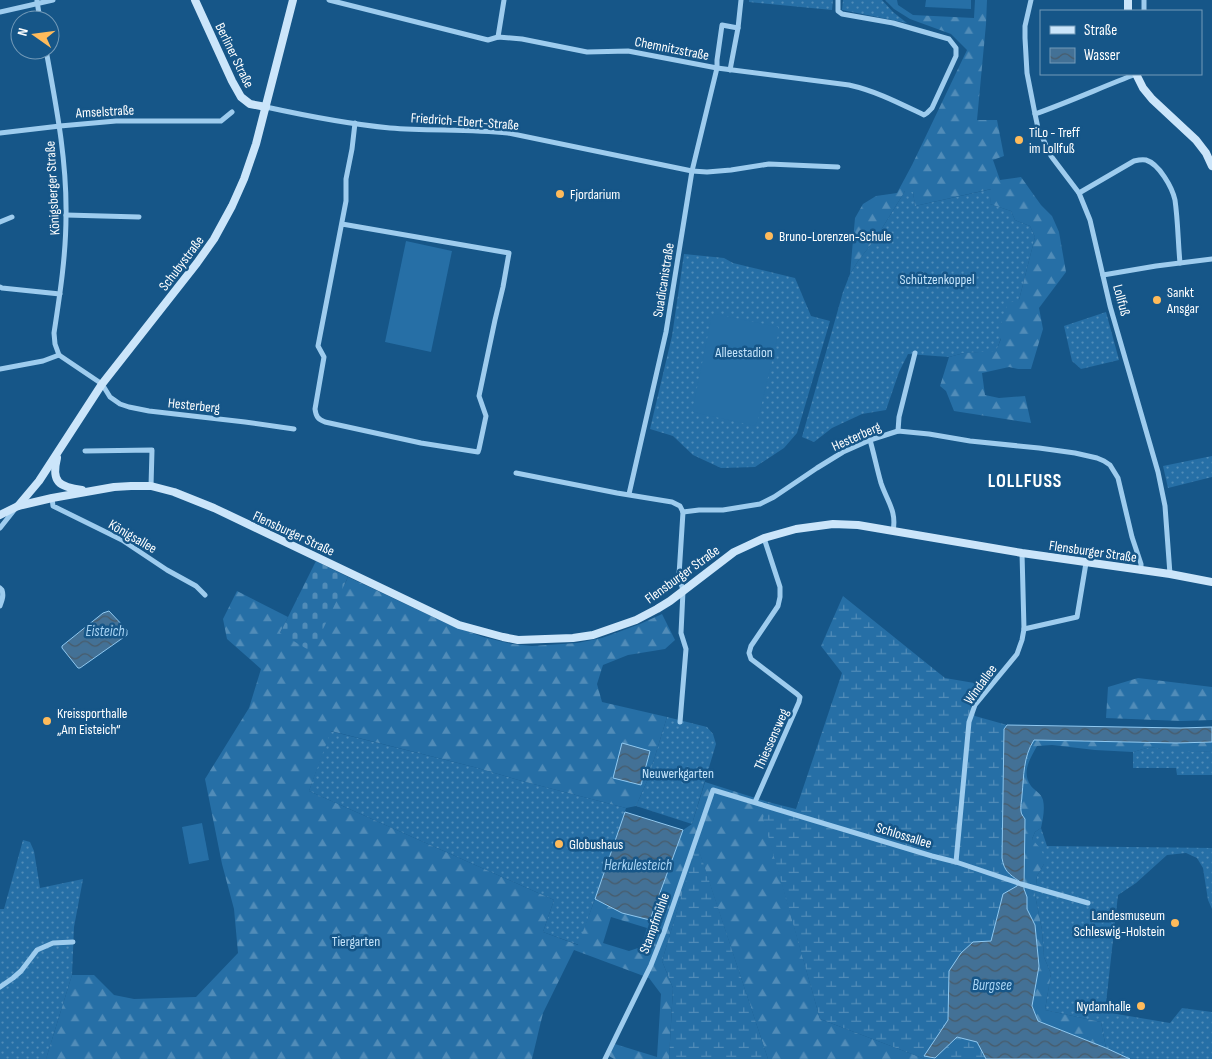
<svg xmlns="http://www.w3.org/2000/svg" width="1212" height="1059" font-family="'Sofia Sans Condensed',sans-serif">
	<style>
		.grass { fill: url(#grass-dots) }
		.forest { fill: url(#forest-firs); fill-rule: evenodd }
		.wetland { fill: url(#wetland-marsh) }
		.cemetery { fill: url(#cemetery-stones) }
		.pitch { fill: #266fa6 }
		.water { fill: url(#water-waves); stroke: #90c9f1 }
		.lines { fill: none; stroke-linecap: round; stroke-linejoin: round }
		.street { stroke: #9eccee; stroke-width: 5 }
		.secondary { stroke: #cbe5fa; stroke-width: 8 }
		.poi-dot { fill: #ffbb5b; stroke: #165688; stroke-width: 2 }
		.labels { text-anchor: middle; stroke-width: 5; stroke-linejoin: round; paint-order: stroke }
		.street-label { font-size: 14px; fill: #fff; stroke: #165688 }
		.poi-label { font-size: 14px; fill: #fff; stroke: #165688; text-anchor: start }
		.park-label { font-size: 14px; fill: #c3e3fa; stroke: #165688 }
		.water-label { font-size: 15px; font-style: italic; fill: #a9d5f5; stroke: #165688 }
		.district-label { font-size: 19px; font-weight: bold; letter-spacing: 1px; fill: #fff; stroke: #165688 }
	</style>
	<defs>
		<pattern id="grass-dots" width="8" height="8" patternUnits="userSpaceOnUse" patternTransform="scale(1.25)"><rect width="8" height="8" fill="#266fa6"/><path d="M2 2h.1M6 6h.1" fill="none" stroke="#518cb8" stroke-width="1.8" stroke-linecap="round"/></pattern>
		<pattern id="forest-firs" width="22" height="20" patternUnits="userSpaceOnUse" patternTransform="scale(1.25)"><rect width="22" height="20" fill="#266fa6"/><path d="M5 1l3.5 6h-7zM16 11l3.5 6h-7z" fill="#518cb8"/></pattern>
		<pattern id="wetland-marsh" width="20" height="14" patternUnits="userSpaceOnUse" patternTransform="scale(1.25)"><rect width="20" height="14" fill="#266fa6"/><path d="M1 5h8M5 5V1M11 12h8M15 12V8" fill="none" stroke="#518cb8"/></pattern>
		<pattern id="cemetery-stones" width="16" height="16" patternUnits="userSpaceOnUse" patternTransform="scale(1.25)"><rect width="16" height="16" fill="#266fa6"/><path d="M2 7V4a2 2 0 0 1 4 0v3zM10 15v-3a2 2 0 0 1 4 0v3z" fill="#518cb8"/></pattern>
		<pattern id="water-waves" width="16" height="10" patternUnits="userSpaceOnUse" patternTransform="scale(1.25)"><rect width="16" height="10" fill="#437196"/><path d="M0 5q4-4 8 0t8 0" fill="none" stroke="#485b6a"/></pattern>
	</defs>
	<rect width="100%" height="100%" fill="#165688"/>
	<g class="grass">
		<path d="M749 0H833L832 10 749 2Z"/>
		<path d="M843 0H882L893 12 907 23 842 10Z"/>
		<path d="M992 189 990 204 1011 211 1015 220 1030 226 1035 237 1019 300 1001 324V338L996 352 964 353 949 357 908 354 899 372 886 410 862 414 832 428 814 442 802 437 843 292 850 274 858 261 876 238 905 191H913L915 206Z"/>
		<path d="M684 254 724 258 733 263 795 278 811 316 830 321 797 433 784 448 755 467 721 468 693 455 673 436 650 429 672 336Z"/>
		<path d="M1106 312 1119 360 1081 369 1072 361 1064 326Z"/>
		<path d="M1212 456V477L1168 488 1163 466Z"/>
		<path d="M667 717 707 727 713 734 716 744 692 824 636 806 648 779Z"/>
		<path d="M330 731 474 767 522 781 626 808 579 945 543 932 554 900 309 791Z"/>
		<path d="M1150 747C1171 751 1191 752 1212 751V775H1177L1176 768H1133V752Z"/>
		<path d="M1041 828 1047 846 1212 848V909L1208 900 1203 868 1197 858 1186 853 1167 855 1136 883 1118 895 1105 1012 1170 1023 1182 1008 1212 1012V1059H1130L1106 1048 1101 1022 1045 1010 1051 974 1044 957 1042 930 1035 895 1037 876 1044 864 1032 839 1035 832Z"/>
		<path d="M23 840 30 842 34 851 40 888 83 879 74 927 72 975 46 1059H0V909H4Z"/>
	</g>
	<g class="forest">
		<path d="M885 0H897L898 5 913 15 974 18 975 0H987L986 24 977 120H997L1004 156 993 160 1000 180 1021 177 1041 205 1052 216 1059 232 1066 272 1039 308 1043 329 1031 369H1018L1009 367 982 373 985 395 999 398 1025 396 1031 423 954 411 946 391 940 386 949 357 964 353 996 351 1001 339V324L1008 303 1019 300 1035 237 1030 226 1015 220 1011 211 990 204 991 189 915 206 913 192 905 191 876 238 858 261 850 274 855 218 863 204 876 196 897 193 912 165 967 50 951 34 910 19 894 9Z"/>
		<path d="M348 577 448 624 483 637 512 644 532 646 577 643 602 638 640 624 662 614 675 640 665 649 628 655 603 665 597 684 602 702 667 717 648 779 636 806 626 808 522 781 474 767 331 731 309 791 554 900 543 932 578 945 595 899 622 913 650 920 683 830 692 824 705 782 768 802 764 819 820 1019 925 1059H768L697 845 662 961 673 988 669 1059H614L609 1056 615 1044 657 1057 661 994 649 978 574 950 543 1013 532 1059H46L72 975H94L114 995 134 999 196 997 238 953 234 909 222 864 205 779 249 708 261 669 227 639 223 619 237 591 288 617 280 633 345 584ZM611 917 647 928 641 947 629 951 603 943Z"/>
		<path d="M1138 678 1212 687V720L1181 721 1106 718 1108 687Z"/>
		<path d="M1034 740 1177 743 1212 742V751L1193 752 1172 751 1150 747 1133 752 1095 750 1052 745 1037 746C1030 759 1021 772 1031 786 1035 791 1041 793 1043 800 1045 809 1043 819 1041 828L1035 832 1032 839 1040 848 1044 856V864L1037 876 1035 895 1042 930 1044 957 1051 974 1045 1010 1101 1022 1106 1048 1038 1021 1032 1005 1039 966 1035 925 1027 909V897L1024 889 1025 881C1023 859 1020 834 1020 811 1021 805 1022 798 1022 792 1023 774 1024 756 1034 740Z"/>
	</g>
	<g class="wetland">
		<path d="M843 596 945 678 986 685 970 705 975 716 1007 725 1004 729 1002 858C1004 871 1009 874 1019 881L1017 886 1003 894 991 941 949 971 948 1020 924 1056 935 1058 957 1037 977 1042 986 1059H925L820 1019 763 818 768 802 796 809 842 673 821 646Z"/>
		<path d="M697 844 768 1059H669L673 988 662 961Z"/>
	</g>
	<path class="cemetery" d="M316 561 348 577 312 652 280 633Z"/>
	<g class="pitch">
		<path d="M926 0H971V9L925 7Z"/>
		<path d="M406 241 452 251 431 352 385 342Z"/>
		<path d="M715 314 778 327V335L758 420 755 426 693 412V407L711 320Z"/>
		<path d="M202 823 209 860 189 864 182 827Z"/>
	</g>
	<g class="water">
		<path d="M109 611 127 630V635L80 668H78L62 648V646L103 613Z"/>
		<path d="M1007 725 1181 728 1212 727V742L1177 743 1034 740C1023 757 1024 776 1022 795 1022 800 1020 807 1021 811 1021 814 1023 816 1025 819L1024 889 1027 897V909L1035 925 1039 966 1032 1006 1038 1021 1106 1048 1130 1059H986L977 1042 957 1037 935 1058 924 1056 948 1020 949 971 961 953 973 942 991 941 1003 894 1017 886 1019 881C1009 874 1004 871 1002 858L1004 729Z"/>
		<path d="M622 743 650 751 641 785 613 778Z"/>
		<path d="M625 812 683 830 650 920 622 913 595 899Z"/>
	</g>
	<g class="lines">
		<g class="street">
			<path d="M329 0 488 40 498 37 522 39 587 52 628 51 717 68 849 85C876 91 899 103 924 115L927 113 932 108 956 56V48L949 39 893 23 842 14 838 11V0"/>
			<path d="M1031 0 1025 26V38L1027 73 1035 114 1038 128 1051 156 1079 193 1090 220 1110 306 1158 472 1165 506 1170 574"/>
			<path d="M37 1 40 20"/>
			<path d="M1144 11V0"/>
			<path d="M0 12 53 0"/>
			<path d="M498 37 504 0"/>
			<path d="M46 50C56 105 67 160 66 216 66 255 60 294 54 333L55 344 59 355"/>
			<path d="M730 70 738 28 741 0"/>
			<path d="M266 107C307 116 348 124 390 128 429 131 469 129 508 133L692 171 707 172 731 170 769 164 838 167"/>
			<path d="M1035 114C1069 102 1102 87 1136 74"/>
			<path d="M0 133 60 126 116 121H221L232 112"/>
			<path d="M1079 193 1134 161C1138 160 1142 159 1146 160 1159 164 1172 187 1175 200 1178 221 1178 242 1180 263"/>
			<path d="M66 215 139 217"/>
			<path d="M0 222 12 217"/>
			<path d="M342 224 509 253 503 287 495 320 479 396 486 416 479 449 478 452 421 443 325 422C318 419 316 417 315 409L324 357 318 346 346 201V179L352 149 355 123"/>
			<path d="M1103 275 1156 266 1212 259"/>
			<path d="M0 287 2 288 60 294"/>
			<path d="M59 355 102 384 110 397 120 404 129 407 149 411 245 422 294 429"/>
			<path d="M0 369 43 361 59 355"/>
			<path d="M898 431 899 417 915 353"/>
			<path d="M870 440C874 454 877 469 881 483 887 501 897 511 893 531"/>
			<path d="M85 451 152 450 151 486"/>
			<path d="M516 473 617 493 672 502 680 506 683 512"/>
			<path d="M629 494 666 332 692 171 717 68V60L722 25 738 28"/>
			<path d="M52 498 53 506 122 540 167 570 196 586 205 595"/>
			<path d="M683 512 699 510H723L760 504 774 497 817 468 843 452 870 440 898 431 929 434 970 441 1039 448 1075 453 1097 458 1104 461 1110 465 1118 478 1132 537 1141 564V571"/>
			<path d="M0 528 15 509"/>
			<path d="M0 588 2 590C4 596 2 600 0 606"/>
			<path d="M1024 629 1077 617 1086 563"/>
			<path d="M680 722 686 649 681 633 683 591 679 575 683 512"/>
			<path d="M755 802 799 702 800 697 797 694 751 659 749 653 751 646 778 606 780 597V587L764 538"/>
			<path d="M956 862 969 722 975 705 1017 654 1022 640 1024 629 1022 553"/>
			<path d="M0 987 13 978 21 971 37 950 53 943 73 942"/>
			<path d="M605 1059 651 965 664 932 713 790 932 856 956 862 1021 884 1088 903"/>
		</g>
		<g class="secondary">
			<path d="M195 0 232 81 241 97 250 104 266 107"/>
			<path d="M1128 0V11"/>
			<path d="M1136 74 1143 88 1152 99 1196 140 1206 153 1212 166"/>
			<path d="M57 458C51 482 59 487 82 490"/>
			<path d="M18 506 39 481 102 384 197 263 214 239 232 206 244 179 256 144 293 0"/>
			<path d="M0 515 18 506 52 498 114 487 131 486H151L174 492 214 508 459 625 503 637 518 640 573 638 593 635 636 620 657 609 670 601 734 552 764 538 796 529 833 524 858 525 1022 553 1170 574 1212 582"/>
		</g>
	</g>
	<g class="poi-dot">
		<circle cx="1019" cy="140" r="5"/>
		<circle cx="560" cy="194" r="5"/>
		<circle cx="769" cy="236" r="5"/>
		<circle cx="1157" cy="300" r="5"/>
		<circle cx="47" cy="721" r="5"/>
		<circle cx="559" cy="844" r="5"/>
		<circle cx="1175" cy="923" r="5"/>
		<circle cx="1141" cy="1006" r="5"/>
	</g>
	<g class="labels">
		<g class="street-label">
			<text transform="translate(672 48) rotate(11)" y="5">Chemnitzstraße</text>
			<text transform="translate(235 55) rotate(64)" y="5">Berliner Straße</text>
			<text transform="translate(105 111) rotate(-3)" y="5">Amselstraße</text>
			<text transform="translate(465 121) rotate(4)" y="5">Friedrich-Ebert-Straße</text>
			<text transform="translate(52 188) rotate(-93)" y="5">Königsberger Straße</text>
			<text transform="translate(181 263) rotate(-53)" y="5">Schubystraße</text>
			<text transform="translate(663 280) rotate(-81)" y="5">Suadicanistraße</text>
			<text transform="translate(1122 300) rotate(75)" y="5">Lollfuß</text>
			<text transform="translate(194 405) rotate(6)" y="5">Hesterberg</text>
			<text transform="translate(856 436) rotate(-24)" y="5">Hesterberg</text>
			<text transform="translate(294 533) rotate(25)" y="5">Flensburger Straße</text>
			<text transform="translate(133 536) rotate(30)" y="5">Königsallee</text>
			<text transform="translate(1093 551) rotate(8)" y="5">Flensburger Straße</text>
			<text transform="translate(682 574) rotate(-36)" y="5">Flensburger Straße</text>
			<text transform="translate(980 684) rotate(-54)" y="5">Windallee</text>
			<text transform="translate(771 739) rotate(-66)" y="5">Thiessensweg</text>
			<text transform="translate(904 835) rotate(17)" y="5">Schlossallee</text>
			<text transform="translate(654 923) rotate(-70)" y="5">Stampfmühle</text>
		</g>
		<g class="poi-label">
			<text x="1029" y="137">TiLo - Treff<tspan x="1029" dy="16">im Lollfuß</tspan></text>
			<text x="570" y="199">Fjordarium</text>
			<text x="779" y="241">Bruno-Lorenzen-Schule</text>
			<text x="1167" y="297">Sankt<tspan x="1167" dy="16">Ansgar</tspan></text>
			<text x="57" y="718">Kreissporthalle<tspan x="57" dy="16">„Am Eisteich“</tspan></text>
			<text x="569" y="849">Globushaus</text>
			<text x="1165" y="920" text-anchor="end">Landesmuseum<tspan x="1165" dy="16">Schleswig-Holstein</tspan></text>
			<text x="1131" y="1011" text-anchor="end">Nydamhalle</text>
		</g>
		<g class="park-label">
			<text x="937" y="284">Schützenkoppel</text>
			<text x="744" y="357">Alleestadion</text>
			<text x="678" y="778">Neuwerkgarten</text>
			<text x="356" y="946">Tiergarten</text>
		</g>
		<g class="water-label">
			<text x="105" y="636">Eisteich</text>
			<text x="638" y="870">Herkulesteich</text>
			<text x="992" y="990">Burgsee</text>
		</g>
		<g class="district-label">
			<text x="1025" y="487">LOLLFUSS</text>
		</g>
	</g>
	<rect x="1040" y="10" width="162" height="65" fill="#165688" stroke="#739ab8"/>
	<rect x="1050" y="26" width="25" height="8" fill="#cbe5fa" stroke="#739ab8"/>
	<text x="1084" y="35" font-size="15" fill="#ffffff">Straße</text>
	<rect x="1050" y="48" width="25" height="15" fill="url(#water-waves)" stroke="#739ab8"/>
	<text x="1084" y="60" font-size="15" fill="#ffffff">Wasser</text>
	<g transform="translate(35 35) rotate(284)"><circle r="24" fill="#165688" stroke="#739ab8"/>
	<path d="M0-4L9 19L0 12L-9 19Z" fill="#ffbb5b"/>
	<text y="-8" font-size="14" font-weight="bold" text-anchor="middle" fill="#ffffff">N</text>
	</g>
</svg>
